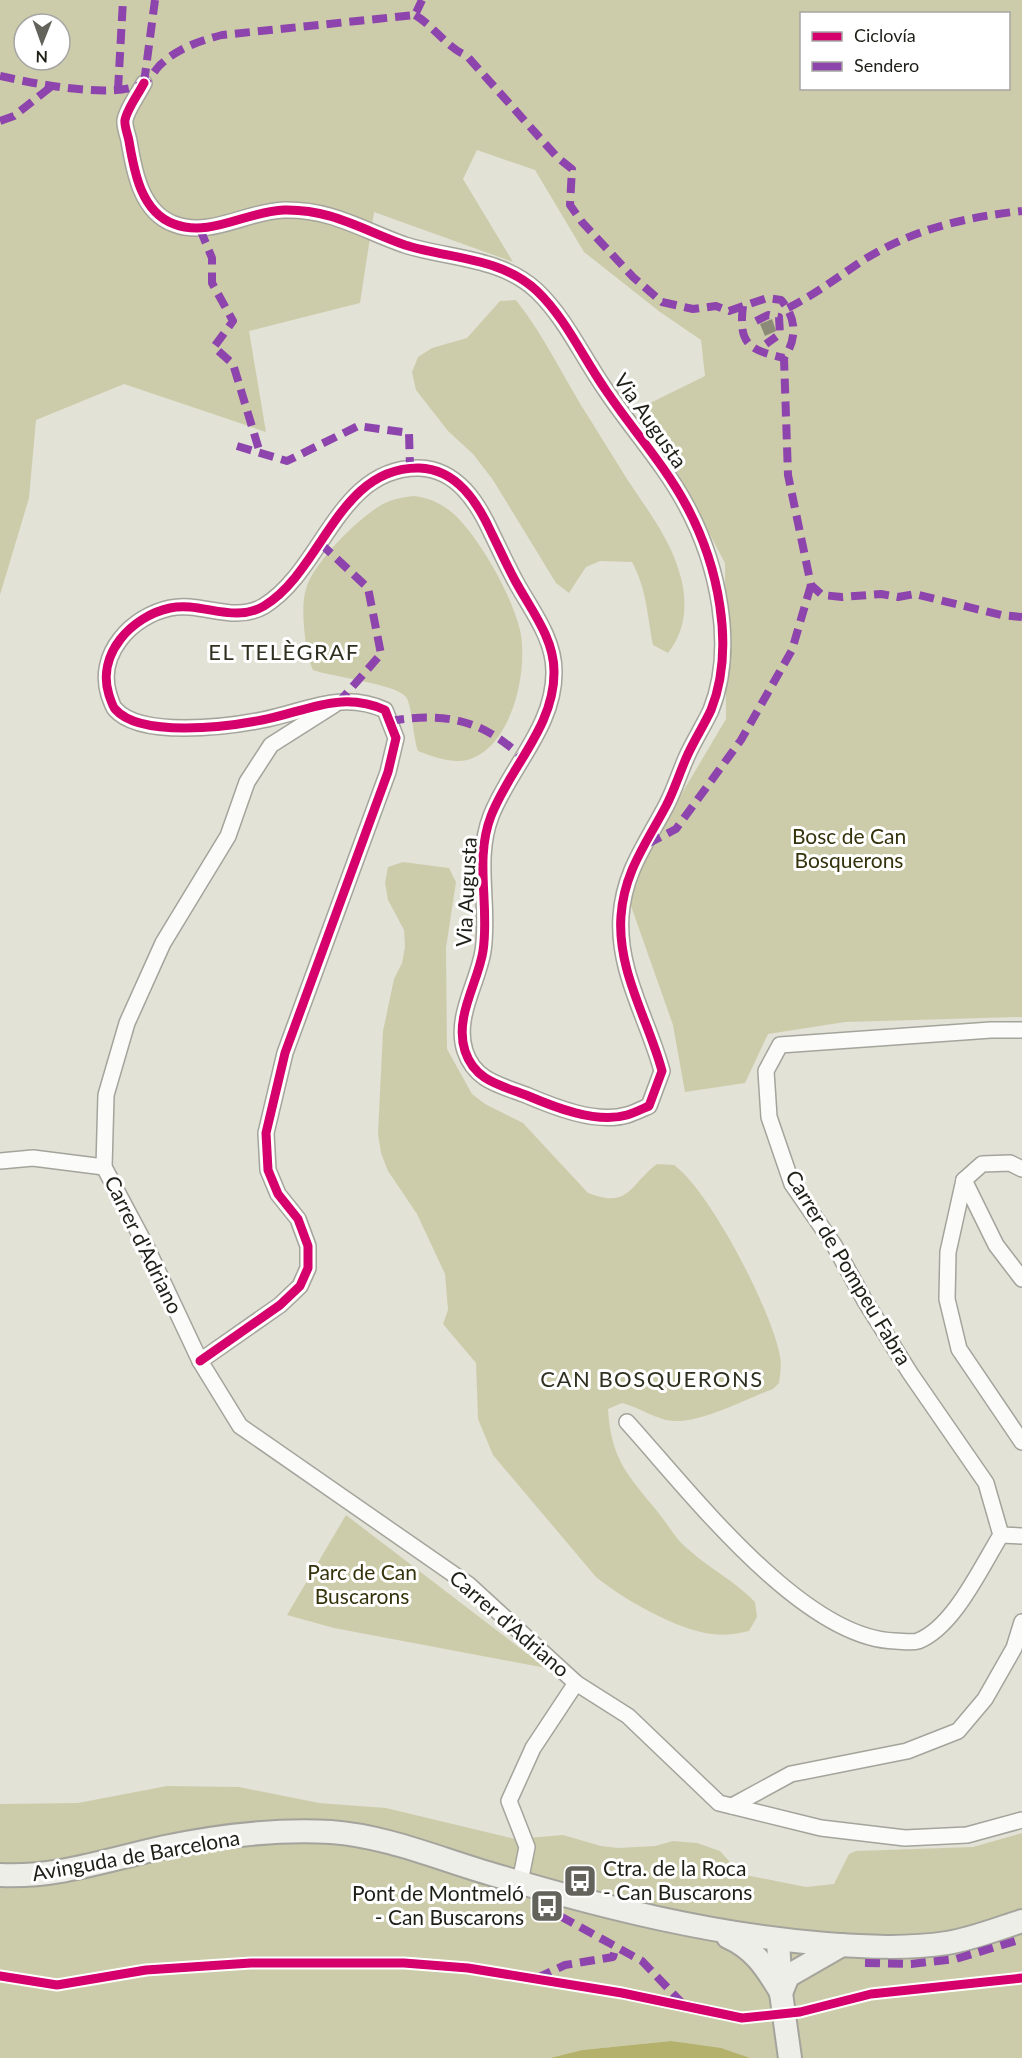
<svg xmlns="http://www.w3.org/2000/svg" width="1022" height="2058" font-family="Lato,sans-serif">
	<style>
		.green { fill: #cdccaa; fill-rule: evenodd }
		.water { fill: #b4b16d }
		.building { fill: #8c8b78 }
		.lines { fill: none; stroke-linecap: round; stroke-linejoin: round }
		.street-casing { stroke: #a4a49c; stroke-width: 18 }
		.secondary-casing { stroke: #a4a49c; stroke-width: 26 }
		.street { stroke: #fbfbf9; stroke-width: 15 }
		.secondary { stroke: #eeeee9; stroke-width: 22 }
		.quiet { stroke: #8e44ad; stroke-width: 8; stroke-dasharray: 15 8; stroke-linecap: butt }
		.cycleway-casing { stroke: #fff; stroke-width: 13 }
		.cycleway { stroke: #d6006c; stroke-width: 9 }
		.labels { text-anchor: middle; stroke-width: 6; stroke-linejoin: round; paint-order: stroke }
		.street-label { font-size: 21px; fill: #1f1f18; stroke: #fff }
		.park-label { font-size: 21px; fill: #35330b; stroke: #fff }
		.poi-label { font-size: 21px; fill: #1f1f18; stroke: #fff; text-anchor: start }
		.neighbourhood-label { font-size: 22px; letter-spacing: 1.5px; fill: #303021; stroke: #fff }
	</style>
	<rect width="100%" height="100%" fill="#e2e2d7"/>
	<g class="green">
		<path d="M0 0H1022V1017L845 1022 768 1034 745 1083 685 1092 673 1025 625 889 726 719 725 563 642 407 705 376 701 340 660 312 584 252 535 170 477 150 463 179 513 262 374 212 360 303 249 331 266 432 124 384 36 420 29 498 0 595ZM802 14H1008V88H802ZM24 24H60V60H24Z"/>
		<path d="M516 300C546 338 565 381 591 421 603 440 615 460 627 479 646 508 669 537 679 571 688 599 687 629 668 653L653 645C647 615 647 590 632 562L600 561 586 567 569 593 556 583 493 480 473 454 448 431 416 390 412 372 418 357 432 348 467 338 500 301Z"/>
		<path d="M414 496C431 498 445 505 458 518 482 543 512 596 520 630 529 670 512 748 467 760 452 764 431 756 418 751 413 737 412 705 406 697 397 684 332 677 313 670 305 653 300 607 306 589 313 563 359 517 383 504 393 499 403 497 414 496Z"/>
		<path d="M403 862 449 868 456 882 446 948 447 1049 472 1094 485 1104 523 1123 588 1193C630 1209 629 1185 657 1164L674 1165C710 1191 772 1311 780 1356 782 1364 780 1375 779 1383L773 1389C745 1399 695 1427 666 1420 651 1416 637 1407 622 1403L608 1409C611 1459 627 1474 657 1511 668 1524 675 1539 689 1550 710 1569 735 1581 755 1602L757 1617 749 1631C736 1634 724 1636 712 1634 677 1630 623 1599 596 1577L493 1455 478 1419 476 1363 443 1324 448 1310 445 1274 417 1214 388 1171 381 1153 378 1134 383 1031 394 979 402 963 405 947 404 930 388 900 385 883 388 867Z"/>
		<path d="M346 1515 546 1668 334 1628 287 1615Z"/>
		<path d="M167 1786 239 1787 319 1803 386 1808 515 1839 563 1835 601 1846 618 1848 655 1846 673 1841 697 1843 720 1851 737 1870 745 1875 806 1887 834 1884 849 1854 856 1851 973 1847 1022 1833V2058H750L671 2041 582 2050 550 2058H0V1804L78 1803Z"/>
	</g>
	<path class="water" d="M671 2041 721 2048 750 2058H550L582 2050Z"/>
	<path class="building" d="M772 319 776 331 765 336 760 324Z"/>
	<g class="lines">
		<defs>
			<g id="street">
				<path d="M144 83C139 93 127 109 125 120 124 126 128 135 129 141 134 171 141 212 174 224 210 238 247 211 284 210 332 209 362 230 405 245 449 259 501 257 537 291 566 319 582 356 605 389 631 428 664 464 686 505 718 564 736 647 711 710 704 725 695 739 688 754 680 771 675 789 666 806 646 844 624 872 621 916 617 971 648 1019 662 1071L649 1106C642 1109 634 1113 627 1115 596 1124 554 1107 526 1095 500 1085 475 1081 465 1051 454 1017 478 983 483 951 490 906 474 860 491 816 510 767 555 726 554 671 554 639 532 611 517 584 508 568 500 550 492 534 478 503 457 469 419 468 338 467 323 570 264 606 233 624 201 601 170 608 132 616 96 654 109 695 110 698 113 707 115 709 140 738 227 727 262 720 305 712 340 690 385 710L396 738 388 772 285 1053 266 1133 268 1170 278 1194 298 1219 308 1246V1268L300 1286 280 1305 200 1361"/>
				<path d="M334 705 271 745 247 782 228 836 163 943 127 1023 106 1095 104 1167 146 1246 200 1361 240 1426 469 1585 576 1683 628 1716 719 1803 821 1828 905 1838 967 1835 1022 1820"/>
				<path d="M0 1161 33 1158 104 1167"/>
				<path d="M964 1180 948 1252 947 1299 959 1349 1022 1442"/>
				<path d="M964 1180 996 1245 1022 1279"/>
				<path d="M964 1180 982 1164 1010 1163 1022 1169"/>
				<path d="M627 1422C687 1488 802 1639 895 1641 902 1641 912 1643 918 1641 954 1627 981 1567 1001 1535L1022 1536"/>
				<path d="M1001 1535 986 1483 910 1373 865 1301 834 1245 792 1184 769 1117 766 1071 780 1045 991 1030H1022"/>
				<path d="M732 1806 791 1774 907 1751 958 1731 985 1699 1014 1648 1022 1622"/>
				<path d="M520 1882 527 1847 509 1801 533 1748 576 1683"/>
			</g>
			<g id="secondary">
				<path d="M0 1875C57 1878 110 1859 165 1847 218 1836 276 1829 331 1832 388 1836 444 1861 498 1876 605 1908 715 1935 826 1944 866 1947 907 1949 947 1943 972 1939 997 1929 1022 1921"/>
				<path d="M728 1937C753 1948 765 1966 779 1989"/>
				<path d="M778 1940 781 1993 790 2058"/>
				<path d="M781 1993 788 1976 842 1945"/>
			</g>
		</defs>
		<use href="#street" class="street-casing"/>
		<use href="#secondary" class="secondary-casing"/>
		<use href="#street" class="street"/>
		<use href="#secondary" class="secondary"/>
		<g class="quiet">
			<path d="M415 15C435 27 446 47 467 56L557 157 572 169 570 205 582 222 633 277 662 302 693 309 716 306 729 311 767 298 781 300C797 318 797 339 784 358L788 475 811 585 822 595 842 597 881 594 898 597 915 594 1001 615 1022 617"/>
			<path d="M0 76C31 83 119 101 145 82 151 78 155 70 160 65 178 48 199 41 222 35L415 15 422 0"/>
			<path d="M144 83 155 0"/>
			<path d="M118 90 123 0"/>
			<path d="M0 121 14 116 52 86"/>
			<path d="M200 229 212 258V283L233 321 214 347 233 364 260 453"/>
			<path d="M743 306C738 345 750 350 784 358"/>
			<path d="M788 308C816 294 839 276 865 259 914 229 966 217 1022 211"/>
			<path d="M756 321 768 315 779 317 780 334 766 344"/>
			<path d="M237 446 287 461 358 426 409 433 410 468"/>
			<path d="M320 543 368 588 381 654 339 702"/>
			<path d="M389 721C446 712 482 719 524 759"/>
			<path d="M647 844 676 829 741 740 792 650 811 585"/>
			<path d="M560 1916 642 1961 685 2006"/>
			<path d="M865 1963 911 1964 956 1959 1022 1939"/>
			<path d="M537 1978 565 1965 613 1957 616 1946"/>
		</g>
		<defs>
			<g id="cycleway">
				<path d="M144 83C139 93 127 109 125 120 124 126 128 135 129 141 134 171 141 212 174 224 210 238 247 211 284 210 332 209 362 230 405 245 449 259 501 257 537 291 566 319 582 356 605 389 631 428 664 464 686 505 718 564 736 647 711 710 704 725 695 739 688 754 680 771 675 789 666 806 646 844 624 872 621 916 617 971 648 1019 662 1071L649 1106C642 1109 634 1113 627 1115 596 1124 554 1107 526 1095 500 1085 475 1081 465 1051 454 1017 478 983 483 951 490 906 474 860 491 816 510 767 555 726 554 671 554 639 532 611 517 584 508 568 500 550 492 534 478 503 457 469 419 468 338 467 323 570 264 606 233 624 201 601 170 608 132 616 96 654 109 695 110 698 113 707 115 709 140 738 227 727 262 720 305 712 340 690 385 710L396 738 388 772 285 1053 266 1133 268 1170 278 1194 298 1219 308 1246V1268L300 1286 280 1305 200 1361"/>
				<path d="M0 1976 57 1985 146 1970 251 1963H404L468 1968 622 1993 742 2018 800 2012 871 1994 1022 1978"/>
			</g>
		</defs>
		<use href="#cycleway" class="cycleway-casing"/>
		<use href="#cycleway" class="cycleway"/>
	</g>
	<defs>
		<symbol id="bus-square" viewBox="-11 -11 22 22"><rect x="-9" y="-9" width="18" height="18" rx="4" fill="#63635b" stroke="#fff"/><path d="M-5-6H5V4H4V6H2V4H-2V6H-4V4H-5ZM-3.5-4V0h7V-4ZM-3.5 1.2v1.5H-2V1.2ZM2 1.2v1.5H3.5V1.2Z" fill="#fff"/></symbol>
	</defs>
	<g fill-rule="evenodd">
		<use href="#bus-square" x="561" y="1862" width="38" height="38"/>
		<use href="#bus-square" x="528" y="1887" width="38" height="38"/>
	</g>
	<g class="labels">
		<g class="street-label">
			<text transform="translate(650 421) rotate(55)" y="7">Via Augusta</text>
			<text transform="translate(467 892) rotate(-87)" y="7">Via Augusta</text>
			<text transform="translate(143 1245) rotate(64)" y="7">Carrer d'Adriano</text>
			<text transform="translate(848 1268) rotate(59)" y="7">Carrer de Pompeu Fabra</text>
			<text transform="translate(509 1624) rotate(41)" y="7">Carrer d'Adriano</text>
			<text transform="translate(136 1856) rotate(-10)" y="7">Avinguda de Barcelona</text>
		</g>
		<g class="park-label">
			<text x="849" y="844">Bosc de Can<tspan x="849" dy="24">Bosquerons</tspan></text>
			<text x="362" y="1580">Parc de Can<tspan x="362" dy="24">Buscarons</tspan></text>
		</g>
		<g class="poi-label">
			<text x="603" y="1876">Ctra. de la Roca<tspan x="603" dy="24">- Can Buscarons</tspan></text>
			<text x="524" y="1901" text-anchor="end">Pont de Montmeló<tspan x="524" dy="24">- Can Buscarons</tspan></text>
		</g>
		<g class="neighbourhood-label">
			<text x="284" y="660">EL TELÈGRAF</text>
			<text x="652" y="1387">CAN BOSQUERONS</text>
		</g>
	</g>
	<rect x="800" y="12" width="210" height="78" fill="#ffffff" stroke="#a5a5a3" stroke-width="1.5"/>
	<rect x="812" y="32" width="30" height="9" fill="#d6006c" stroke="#a5a5a3" stroke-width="1.5"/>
	<text x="854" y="42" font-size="18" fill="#1f1f18">Ciclovía</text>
	<rect x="812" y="62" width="30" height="9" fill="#8e44ad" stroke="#a5a5a3" stroke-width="1.5"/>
	<text x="854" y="72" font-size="18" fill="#1f1f18">Sendero</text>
	<g transform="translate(42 42) rotate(181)"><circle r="28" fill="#ffffff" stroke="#a5a5a3" stroke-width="1.5"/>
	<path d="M0-4.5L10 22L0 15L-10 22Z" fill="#63635b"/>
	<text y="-9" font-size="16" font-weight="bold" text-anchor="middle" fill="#1f1f18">N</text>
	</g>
</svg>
